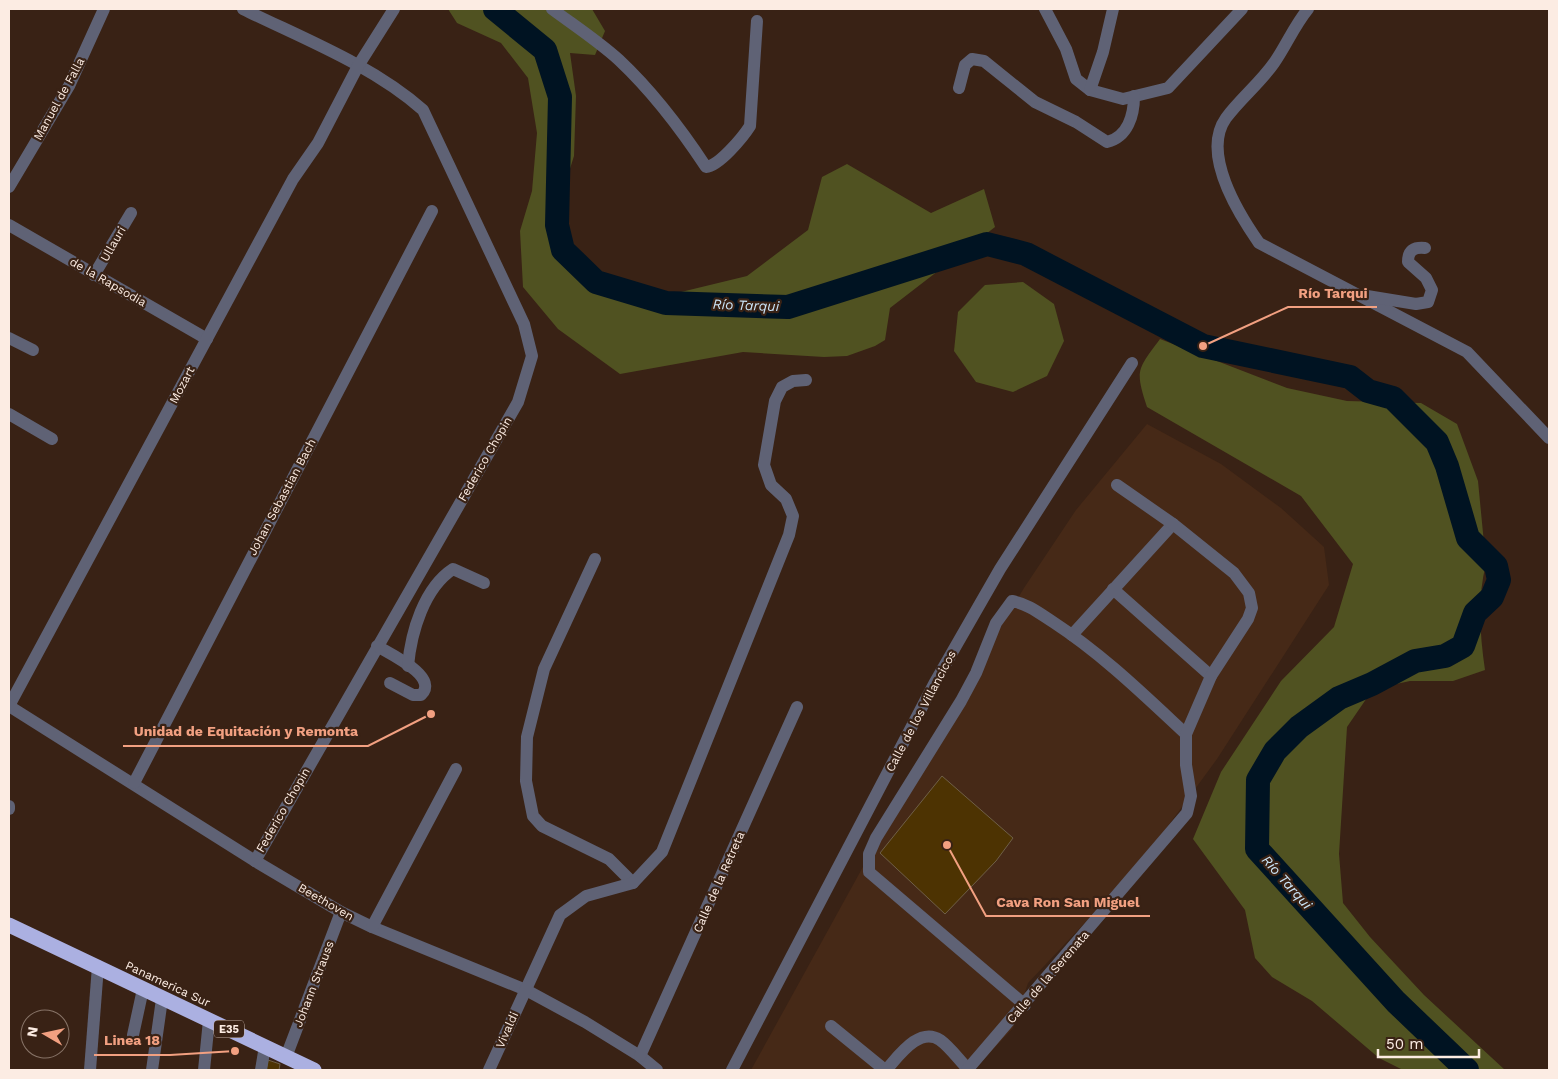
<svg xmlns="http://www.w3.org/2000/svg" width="1558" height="1079" font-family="'Work Sans',sans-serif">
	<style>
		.built { fill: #462917 }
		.forest { fill: #505221 }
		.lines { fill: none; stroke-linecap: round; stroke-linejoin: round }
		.river { stroke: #001322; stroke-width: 24 }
		.building { fill: #4d3302; stroke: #6f5f47 }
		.minor { stroke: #5f6275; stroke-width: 12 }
		.highway { stroke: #abb0e1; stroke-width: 15 }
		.labels { text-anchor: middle; stroke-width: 4.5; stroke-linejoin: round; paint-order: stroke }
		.shield { fill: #392215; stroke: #c2afa5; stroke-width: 1 }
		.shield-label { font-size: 11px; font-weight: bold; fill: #fcece3 }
		.street-label { font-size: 12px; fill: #fcece3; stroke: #392215 }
		.water-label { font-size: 14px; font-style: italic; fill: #cbe6fa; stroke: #392215 }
		.leader { fill: none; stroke: #f2a081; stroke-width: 2 }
		.callout-dot { fill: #f2a081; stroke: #392215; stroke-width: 2 }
		.callout-label { font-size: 14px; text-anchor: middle; font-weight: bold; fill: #f2a081; stroke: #392215; stroke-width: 4.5; stroke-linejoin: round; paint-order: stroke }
	</style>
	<rect width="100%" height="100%" fill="#392215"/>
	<path class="built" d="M1147 424 1221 464 1281 508 1324 547 1329 585 1217 759 1165 830 1097 910 1028 983 1013 1028 974 1070H751L934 738 1024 588 1076 510Z"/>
	<g class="forest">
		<path d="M448 9H592L605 31 595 55 570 53 576 96 574 156 553 222 567 270 603 292 654 305 681 292 747 276 808 230 822 177 847 164 931 213 984 189 995 227 890 308 885 340 875 346 847 356 824 357 743 352 620 374 558 329 523 287 520 231 532 191 537 133 528 78 501 43 457 23Z"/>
		<path d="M1023 282 1054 304 1064 341 1047 376 1013 392 976 382 954 351 958 312 985 285Z"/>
		<path d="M1160 339 1287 388 1347 401 1421 403 1457 424 1478 481 1486 564C1477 598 1480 635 1485 670L1453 681H1410L1373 689 1347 727 1339 854 1343 903 1370 937 1424 995 1505 1070H1403L1379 1058 1312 1001 1272 977 1255 958 1245 910 1193 839 1221 772 1281 681 1334 627 1353 564 1301 496 1147 407C1135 370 1137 370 1160 339Z"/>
	</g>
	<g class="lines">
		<path class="river" d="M495 9 545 50 560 97 557 225 563 250 596 282 666 303 788 307 987 244 1026 254 1203 346 1350 377 1368 391 1393 398 1437 442 1447 466 1468 538 1496 566 1499 580 1492 597 1475 613 1463 646 1445 656 1415 661 1372 684 1339 698 1299 727 1275 751 1258 780 1257 849 1396 1002 1467 1070"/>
	</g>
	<g class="building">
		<path d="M942 776 1013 838 996 861 945 914 880 853Z"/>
		<path d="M268 1060 280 1064 279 1070H266Z"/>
	</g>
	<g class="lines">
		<g class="minor">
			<path d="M243 9C304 39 372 65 423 110L524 324 532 356 518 402 255 861"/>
			<path d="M552 9C575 26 598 41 619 60 652 91 681 129 706 167 719 166 743 137 750 126L757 21"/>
			<path d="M1045 9 1066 49 1076 79 1090 90 1123 99 1168 88 1242 9"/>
			<path d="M1308 9C1294 26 1286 46 1274 63 1260 83 1240 99 1226 118 1201 153 1238 213 1259 243L1467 352 1549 438"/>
			<path d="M959 88 965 65 972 59 984 61 1035 102 1076 122 1107 142C1128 137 1134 115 1134 96"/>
			<path d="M1090 90 1103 52 1113 9"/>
			<path d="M9 187 69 86 104 9"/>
			<path d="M9 225 207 339"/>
			<path d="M94 275 131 213"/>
			<path d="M1367 296 1416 304 1428 302 1432 290 1426 278 1408 262C1408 250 1414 247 1425 248"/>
			<path d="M9 338 33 350"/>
			<path d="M9 414 52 439"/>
			<path d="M595 559 544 669 527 737 526 781 533 816 542 826 609 859 633 883"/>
			<path d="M1113 589 1211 676"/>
			<path d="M1072 635 1173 524"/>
			<path d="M377 646C390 654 440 677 421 695H413L390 683"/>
			<path d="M408 666C411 632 424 588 453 569L484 583"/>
			<path d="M9 706 293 179 318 143 358 66 394 9"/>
			<path d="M9 706 255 861 341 912 372 927 526 990 585 1022 640 1056 657 1070"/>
			<path d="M134 783 432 211"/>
			<path d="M9 809V806"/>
			<path d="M372 927 456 769"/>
			<path d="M1025 1005 869 872V854L876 838 961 701 976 673 996 623 1012 601C1028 604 1039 613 1053 622 1102 654 1143 694 1186 734"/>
			<path d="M831 1026 885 1070"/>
			<path d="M133 1035 143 989"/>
			<path d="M640 1056 797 707"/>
			<path d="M286 1057 341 912"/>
			<path d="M90 1070 98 966"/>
			<path d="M152 1070 162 999"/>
			<path d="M204 1070 209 1020"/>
			<path d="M261 1070 265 1046"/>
			<path d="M489 1070 560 915 586 896 633 883 662 852 789 535 793 516 786 499 771 485 764 465 775 401 782 387 793 381 806 380"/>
			<path d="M732 1070 934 684 1000 569 1132 363"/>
			<path d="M886 1070C898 1057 919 1026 940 1040 950 1047 959 1060 968 1069"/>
			<path d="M967 1070 1187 813 1191 796 1186 765V734L1211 676 1248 619 1252 608 1249 593 1234 573 1173 524 1117 485"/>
		</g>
		<path class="highway" d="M9 925 314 1070"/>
	</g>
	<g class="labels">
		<rect class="shield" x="214" y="1020.5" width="30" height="17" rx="4"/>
		<g class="shield-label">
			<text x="229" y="1033">E35</text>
		</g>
		<g class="street-label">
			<text transform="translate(59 99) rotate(-61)" y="4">Manuel de Falla</text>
			<text transform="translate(113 244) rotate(-60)" y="4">Ullauri</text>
			<text transform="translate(108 282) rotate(30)" y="4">de la Rapsodia</text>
			<text transform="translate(182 385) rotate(-62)" y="4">Mozart</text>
			<text transform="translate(485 459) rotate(-60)" y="4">Federico Chopin</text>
			<text transform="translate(282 497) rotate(-62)" y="4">Johan Sebastian Bach</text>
			<text transform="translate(921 711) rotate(-62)" y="4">Calle de los Villancicos</text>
			<text transform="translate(283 810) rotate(-60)" y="4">Federico Chopin</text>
			<text transform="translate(719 882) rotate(-66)" y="4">Calle de la Retreta</text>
			<text transform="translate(326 902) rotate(30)" y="4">Beethoven</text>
			<text transform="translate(1048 977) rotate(-49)" y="4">Calle de la Serenata</text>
			<text transform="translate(168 984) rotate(25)" y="4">Panamerica Sur</text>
			<text transform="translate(314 984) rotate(-69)" y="4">Johann Strauss</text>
			<text transform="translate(507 1030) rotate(-66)" y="4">Vivaldi</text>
		</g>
		<g class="water-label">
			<text transform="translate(746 305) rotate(2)" y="5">Río Tarqui</text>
			<text transform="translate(1287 882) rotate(48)" y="5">Río Tarqui</text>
		</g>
	</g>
	<path class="leader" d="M1203 346L1288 307H1377M431 714L368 746H123M947 845L986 916H1150M235 1051L170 1055H94"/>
	<g class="callout-dot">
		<circle cx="1203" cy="346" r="5"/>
		<circle cx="431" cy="714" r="5"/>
		<circle cx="947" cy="845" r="5"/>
		<circle cx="235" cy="1051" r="5"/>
	</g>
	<g class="callout-label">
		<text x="1333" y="298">Río Tarqui</text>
		<text x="246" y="736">Unidad de Equitación y Remonta</text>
		<text x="1068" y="907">Cava Ron San Miguel</text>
		<text x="132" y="1045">Linea 18</text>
	</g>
	<rect width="1558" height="1079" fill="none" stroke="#fcece3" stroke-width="20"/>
	<g transform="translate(45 1034) rotate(279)"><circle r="24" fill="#392215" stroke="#877367"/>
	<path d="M0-4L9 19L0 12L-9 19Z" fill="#f2a081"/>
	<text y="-8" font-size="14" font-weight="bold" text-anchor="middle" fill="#fcece3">N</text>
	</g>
	<path d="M1378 1049v8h101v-8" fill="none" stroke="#fcece3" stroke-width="2.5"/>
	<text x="1386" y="1049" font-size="15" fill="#fcece3" stroke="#392215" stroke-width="4" paint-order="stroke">50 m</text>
</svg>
